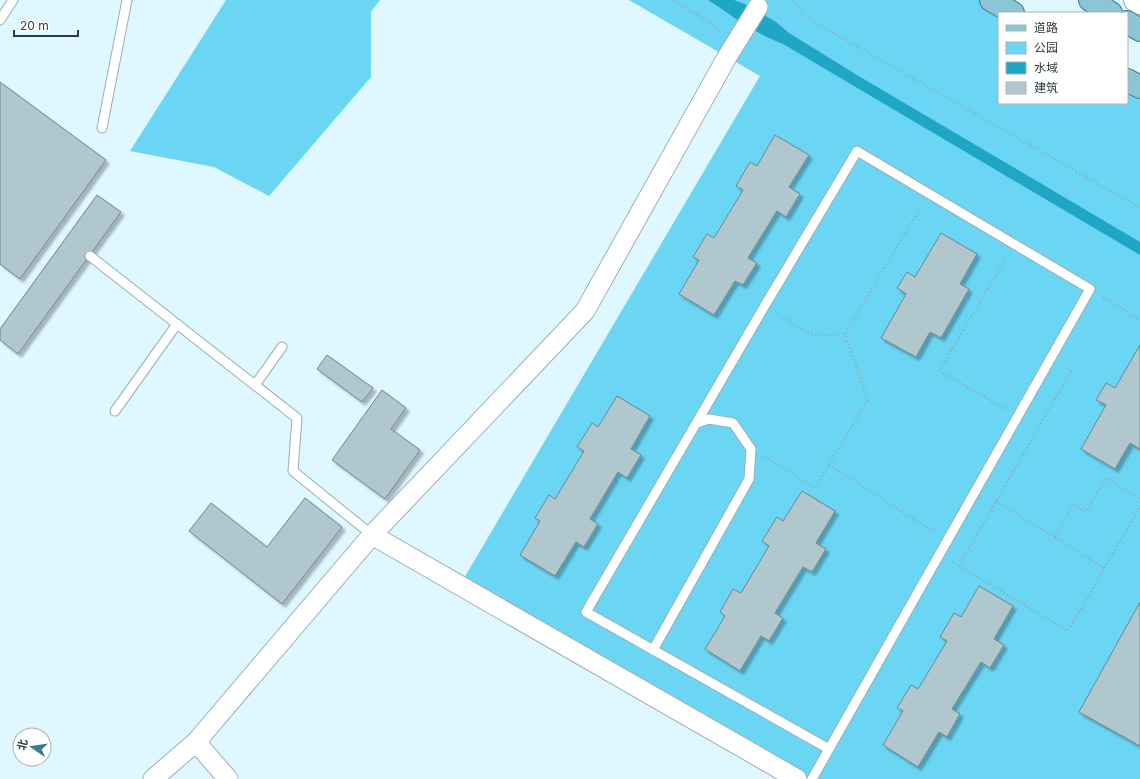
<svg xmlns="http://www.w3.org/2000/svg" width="1140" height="779" font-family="Inter,'Noto Sans SC',sans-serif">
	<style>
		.green { fill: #6ad6f4 }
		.water { fill: #1fa6c5 }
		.building { fill: #b0c7ce; stroke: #6f858c; filter: url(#shadow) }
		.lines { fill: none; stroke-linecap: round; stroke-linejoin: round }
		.service-casing { stroke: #99afb6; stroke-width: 11 }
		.minor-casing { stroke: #99afb6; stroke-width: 21 }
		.tertiary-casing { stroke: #99afb6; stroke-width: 24 }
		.primary-casing { stroke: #3a7b8d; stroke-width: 24 }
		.path { stroke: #96a8ad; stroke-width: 2.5; stroke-dasharray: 1 3; stroke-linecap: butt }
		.service { stroke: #fff; stroke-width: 9 }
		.minor { stroke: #fff; stroke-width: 19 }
		.tertiary { stroke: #fff; stroke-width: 22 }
		.primary { stroke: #8cc5d4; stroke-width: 22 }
	</style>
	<defs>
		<filter id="shadow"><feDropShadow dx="3.5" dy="3.5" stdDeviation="1" flood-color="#0004"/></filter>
	</defs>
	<rect width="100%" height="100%" fill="#dff7fe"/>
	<g class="green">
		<path d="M226 0H380L371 12V77L269 196 214 167 130 151Z"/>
		<path d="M629 0H991L999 13V103H1127V80L1140 87V779H797L460 585 760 76Z"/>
	</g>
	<path class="water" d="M708 0H734L745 4 776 22 789 33 857 75 1140 242V255L783 44C767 38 751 29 736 19 727 13 718 6 708 0Z"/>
	<g class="building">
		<path d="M0 82 106 160 20 279 0 264Z"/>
		<path d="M775 135 809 155 789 187 800 194 786 217 777 211 748 258 757 263 743 285 735 281 714 315 679 294 699 260 693 257 707 234 714 238 743 190 736 186 750 162 757 166Z"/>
		<path d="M97 195 121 212 18 354 0 340V329Z"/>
		<path d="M941 233 977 254 960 284 969 289 941 338 930 332 916 357 881 338 906 294 897 288 907 272 915 277Z"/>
		<path d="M1140 345V449L1130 443 1115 469 1081 449 1106 405 1096 400 1106 383 1115 388Z"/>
		<path d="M327 355 373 388 362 402 317 369Z"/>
		<path d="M382 390 406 408 391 429 420 450 385 499 332 460Z"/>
		<path d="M617 396 650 416 631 449 641 455 627 478 618 472 590 519 598 524 584 547 576 542 555 576 520 555 540 521 535 518 549 495 555 499 584 451 577 447 592 423 598 427Z"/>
		<path d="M802 491 835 511 816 543 826 549 812 572 803 567 775 613 783 618 769 641 761 636 740 671 705 649 725 616 720 612 733 589 741 593 769 546 762 541 777 517 783 521Z"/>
		<path d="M305 498 342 527 282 604 189 531 211 503 267 547Z"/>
		<path d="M979 586 1013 606 994 639 1004 645 990 668 981 662 952 709 960 714 947 737 939 732 918 767 883 745 903 711 897 708 911 685 918 689 947 641 940 637 954 613 961 617Z"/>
		<path d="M1140 602V746L1079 712Z"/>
	</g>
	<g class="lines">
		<defs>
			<g id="service">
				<path d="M0 20 13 0"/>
				<path d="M102 128 127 0"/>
				<path d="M90 256 297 418 293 471 372 535"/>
				<path d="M255 385 282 347"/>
				<path d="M115 411 177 324"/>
				<path d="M653 650 749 479 751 449 733 423 709 419 697 423"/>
				<path d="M812 779 1090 289 857 151 764 307 586 612 829 749"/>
			</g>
			<g id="minor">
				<path d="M758 7 727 57 585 311 372 535 797 779"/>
				<path d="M196 742 228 779"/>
				<path d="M153 779 196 742 372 535"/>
			</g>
			<path id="tertiary" d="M1135 0 1140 3"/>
			<g id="primary">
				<path d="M991 0 1013 13"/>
				<path d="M1090 0 1111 13"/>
				<path d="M1127 22 1140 30"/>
				<path d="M1127 80 1140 87"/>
			</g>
		</defs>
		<use href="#service" class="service-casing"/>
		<use href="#minor" class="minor-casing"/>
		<use href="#tertiary" class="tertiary-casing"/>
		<use href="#primary" class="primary-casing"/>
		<g class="path">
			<path d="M672 0 715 25 719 31"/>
			<path d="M793 0 806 17 1140 208"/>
			<path d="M1103 297 1140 320"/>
			<path d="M777 314 810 334 825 336 845 334"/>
			<path d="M1006 409 939 371 1006 258"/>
			<path d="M765 457 815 488 868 400 845 334 921 207"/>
			<path d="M829 465 934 532"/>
			<path d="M996 501 1055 537 1073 504 1086 512 1106 478 1140 499"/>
			<path d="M1055 537 1104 568"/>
			<path d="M952 562 1068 631 1140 507"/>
			<path d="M959 566 1071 371 1063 367"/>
		</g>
		<use href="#service" class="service"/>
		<use href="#minor" class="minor"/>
		<use href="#tertiary" class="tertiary"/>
		<use href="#primary" class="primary"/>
	</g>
	<rect x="998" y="12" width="130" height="92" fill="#ffffff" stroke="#adb0b1"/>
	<rect x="1006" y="25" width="20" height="6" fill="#8cc5d4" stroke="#adb0b1"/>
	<text x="1034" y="32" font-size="12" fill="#313a3d">道路</text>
	<rect x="1006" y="42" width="20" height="12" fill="#6ad6f4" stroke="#adb0b1"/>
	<text x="1034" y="52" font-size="12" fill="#313a3d">公园</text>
	<rect x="1006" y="62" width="20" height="12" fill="#1fa6c5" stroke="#adb0b1"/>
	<text x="1034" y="72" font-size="12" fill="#313a3d">水域</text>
	<rect x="1006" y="82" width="20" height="12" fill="#b0c7ce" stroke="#adb0b1"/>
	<text x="1034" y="92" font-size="12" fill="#313a3d">建筑</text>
	<g transform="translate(32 747) rotate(283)"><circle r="19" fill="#ffffff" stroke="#adb0b1"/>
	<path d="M0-3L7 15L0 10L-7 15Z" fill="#397b8d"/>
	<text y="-6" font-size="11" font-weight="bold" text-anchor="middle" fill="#313a3d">北</text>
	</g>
	<path d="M14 30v6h64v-6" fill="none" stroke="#313a3d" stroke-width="2"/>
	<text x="20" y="30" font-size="12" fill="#313a3d" stroke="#ffffff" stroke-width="3" paint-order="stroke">20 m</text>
</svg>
